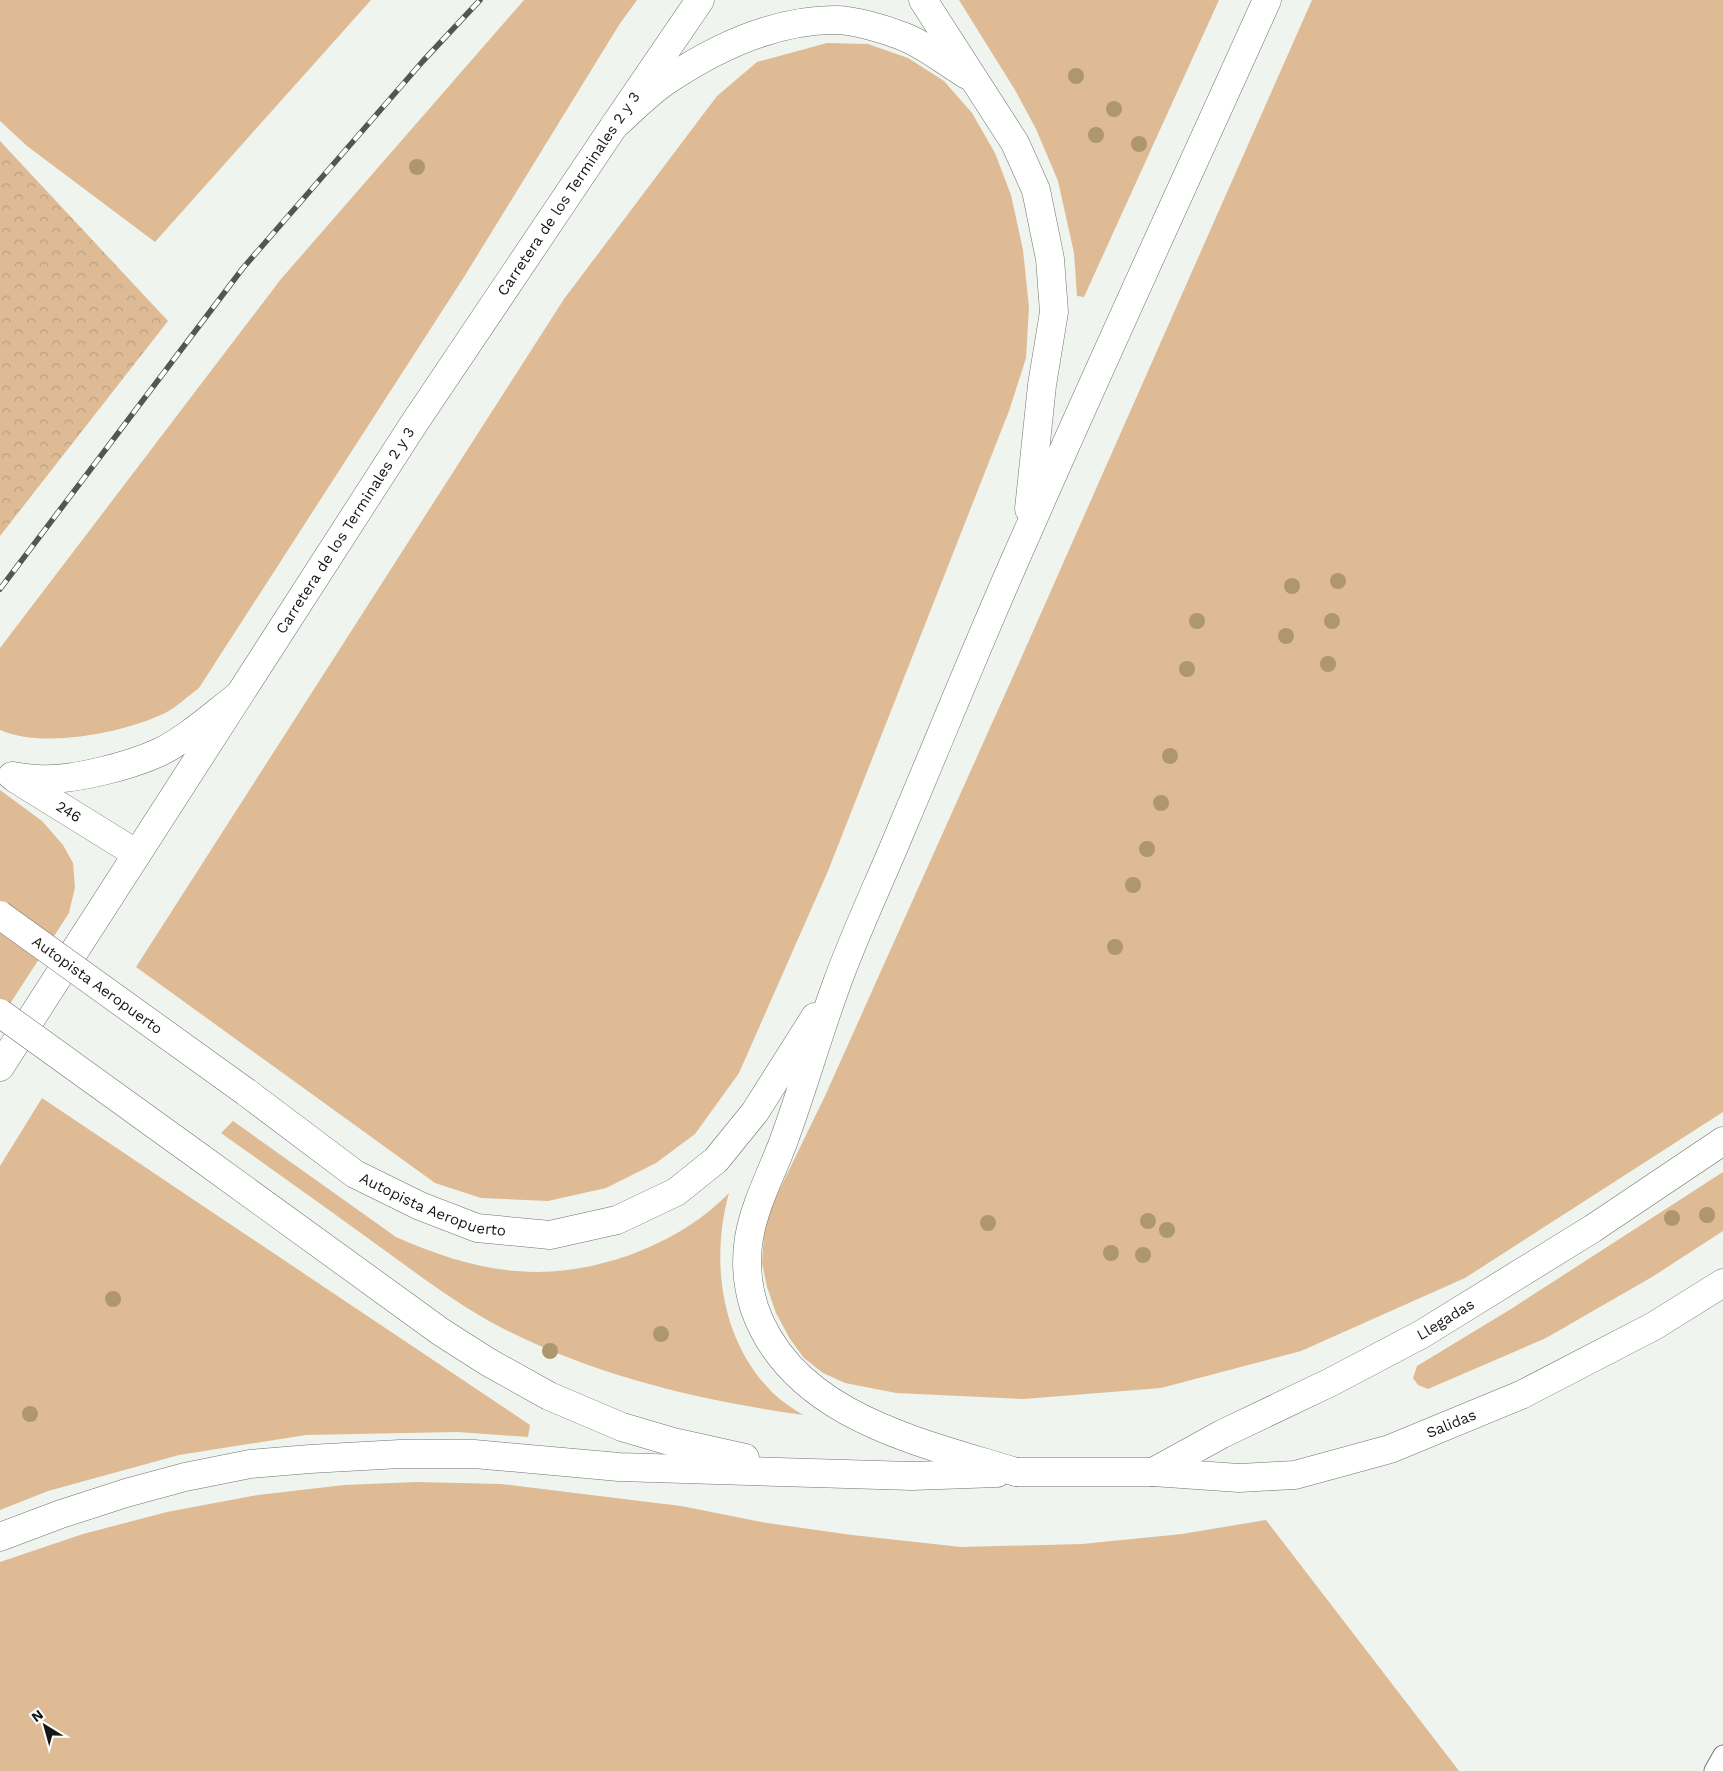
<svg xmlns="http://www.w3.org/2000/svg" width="1723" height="1771" font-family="'Work Sans',sans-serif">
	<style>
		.green { fill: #debb95 }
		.forest { fill: url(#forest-crowns) }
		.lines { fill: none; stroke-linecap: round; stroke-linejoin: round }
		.lane-casing { stroke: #6f736e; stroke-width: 21 }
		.secondary-casing { stroke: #6f736e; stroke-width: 29 }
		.primary-casing { stroke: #6f736e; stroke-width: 29 }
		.highway-casing { stroke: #6f736e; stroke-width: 29 }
		.lane { stroke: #fff; stroke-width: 19 }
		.secondary { stroke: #fff; stroke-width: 28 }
		.primary { stroke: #fff; stroke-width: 28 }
		.highway { stroke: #fff; stroke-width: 28 }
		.rail-casing { stroke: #545653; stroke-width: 5.5 }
		.rail { stroke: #fff; stroke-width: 4; stroke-dasharray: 11; stroke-linecap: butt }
		.highway-bridge-casing { stroke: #6f736e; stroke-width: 29; stroke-linecap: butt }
		.highway-bridge { stroke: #fff; stroke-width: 28 }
		.tree { fill: #ae966d }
		.labels { text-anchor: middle; stroke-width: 4; stroke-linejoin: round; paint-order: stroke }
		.street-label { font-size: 15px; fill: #171816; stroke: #fff }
	</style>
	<defs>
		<pattern id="forest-crowns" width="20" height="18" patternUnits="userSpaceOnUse" patternTransform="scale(1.25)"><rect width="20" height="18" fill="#debb95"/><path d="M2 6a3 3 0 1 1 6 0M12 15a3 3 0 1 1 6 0" fill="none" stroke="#bea080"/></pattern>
	</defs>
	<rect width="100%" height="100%" fill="#eff4ee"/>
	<g class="green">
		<path d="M0 0H371L155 242 27 146 0 121Z"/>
		<path d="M524 0H637L619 25 464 277 199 688C188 696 177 707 165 713 124 733 42 749 0 730V648L281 279Z"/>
		<path d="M959 0H1219L1084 297 1077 296 1074 253 1058 181 1036 129 1015 90Z"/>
		<path d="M1312 0H1723V1112L1465 1278 1301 1351 1161 1388 1024 1399 896 1393 845 1383 823 1373 804 1358 790 1339 776 1313 767 1287 762 1263 764 1234 772 1205 825 1096 1023 654Z"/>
		<path d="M827 43 868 44 908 58 944 81 972 113 995 153 1011 195 1023 250 1029 307 1026 358 1009 411 828 871 739 1073 695 1134 656 1163 606 1188 548 1201 481 1198 435 1183 136 967 564 299 717 96 757 62Z"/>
		<path d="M0 790 42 821 63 845 73 863 75 887 69 913 0 1019Z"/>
		<path d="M42 1098 530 1425 528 1437 457 1432 306 1435 179 1455 48 1491 0 1510V1166Z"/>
		<path d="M233 1121 396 1237C435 1254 474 1268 517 1271 589 1278 678 1246 729 1193 710 1261 721 1341 772 1392 781 1401 792 1408 803 1415 698 1400 595 1376 500 1327 460 1306 423 1278 387 1252 332 1212 276 1172 221 1133Z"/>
		<path d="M1723 1172V1231L1652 1277 1546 1338 1428 1389 1418 1385 1413 1378 1417 1366 1511 1309Z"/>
		<path d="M417 1482 501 1484 575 1493 681 1506 767 1523 852 1535 961 1547 1082 1544 1182 1534 1266 1520 1459 1771H0V1562L83 1534 167 1512 258 1495 344 1485Z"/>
	</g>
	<path class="forest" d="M0 141 168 321 0 536Z"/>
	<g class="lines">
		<defs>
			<path id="lane" d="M1714 1771 1723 1755"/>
			<g id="secondary">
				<path d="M12 776C20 777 29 779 38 779 72 781 130 766 160 752 188 738 213 715 238 696"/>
				<path id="s1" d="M16 779 137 854"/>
				<path id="s2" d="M1016 1472H1153L1239 1478 1295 1475 1390 1449 1521 1395 1654 1326 1723 1283"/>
				<path id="s3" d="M1153 1472 1222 1434 1331 1382 1422 1334 1592 1229 1723 1141"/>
			</g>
			<g id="primary">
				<path id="s4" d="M0 1067 413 425 614 126 700 0"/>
			</g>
			<g id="highway">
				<path d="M923 0 1015 143 1036 190 1050 259 1054 312 1042 385 1029 509"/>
				<path d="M614 126C631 111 647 94 666 81 715 48 775 20 835 20 854 20 884 29 902 36 924 44 947 63 967 75"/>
				<path id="s5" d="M246 1092 355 1174 420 1206 477 1228 550 1235 617 1220 676 1192 716 1160 755 1112 815 1017"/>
				<path d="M201 1158 441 1332 488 1362 549 1396 622 1427 673 1442 745 1458"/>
				<path d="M1016 1472C920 1442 791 1416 754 1307 747 1284 745 1262 749 1238 755 1203 772 1173 784 1140 803 1088 818 1035 837 983 856 931 880 881 901 830 943 731 983 631 1027 533 1105 354 1187 178 1267 0"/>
				<path d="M0 1537 61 1514 126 1493 185 1477 250 1464 310 1459 400 1454H474L619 1467 912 1476 997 1473"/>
			</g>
		</defs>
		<use href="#lane" class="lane-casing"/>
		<use href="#secondary" class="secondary-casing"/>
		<use href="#primary" class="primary-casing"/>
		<use href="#highway" class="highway-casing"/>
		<use href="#lane" class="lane"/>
		<use href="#secondary" class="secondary"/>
		<use href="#primary" class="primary"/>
		<use href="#highway" class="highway"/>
		<defs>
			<path id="rail" d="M0 589 243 268 423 61 480 0"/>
		</defs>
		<use href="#rail" class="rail-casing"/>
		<use href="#rail" class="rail"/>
		<defs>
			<g id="highway-bridge">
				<path id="s6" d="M0 915 246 1092"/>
				<path d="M0 1013 201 1158"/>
			</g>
		</defs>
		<use href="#highway-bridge" class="highway-bridge-casing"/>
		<use href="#highway-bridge" class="highway-bridge"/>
	</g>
	<g class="tree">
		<circle cx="1076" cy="76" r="8"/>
		<circle cx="1114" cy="109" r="8"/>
		<circle cx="1096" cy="135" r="8"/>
		<circle cx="1139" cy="144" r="8"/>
		<circle cx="417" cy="167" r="8"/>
		<circle cx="1338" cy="581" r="8"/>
		<circle cx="1292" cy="586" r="8"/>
		<circle cx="1197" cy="621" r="8"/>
		<circle cx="1332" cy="621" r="8"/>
		<circle cx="1286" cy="636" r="8"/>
		<circle cx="1328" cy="664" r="8"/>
		<circle cx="1187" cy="669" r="8"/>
		<circle cx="1170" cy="756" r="8"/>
		<circle cx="1161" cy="803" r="8"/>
		<circle cx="1147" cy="849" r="8"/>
		<circle cx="1133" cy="885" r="8"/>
		<circle cx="1115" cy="947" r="8"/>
		<circle cx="1707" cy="1215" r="8"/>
		<circle cx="1672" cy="1218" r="8"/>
		<circle cx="1148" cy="1221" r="8"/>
		<circle cx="988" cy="1223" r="8"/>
		<circle cx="1167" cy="1230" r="8"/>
		<circle cx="1111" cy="1253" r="8"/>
		<circle cx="1143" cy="1255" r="8"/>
		<circle cx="113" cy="1299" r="8"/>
		<circle cx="661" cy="1334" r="8"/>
		<circle cx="550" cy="1351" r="8"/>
		<circle cx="30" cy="1414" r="8"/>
	</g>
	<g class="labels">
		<g class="street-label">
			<text dy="5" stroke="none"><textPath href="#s4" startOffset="1042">Carretera de los Terminales 2 y 3</textPath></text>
			<text dy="5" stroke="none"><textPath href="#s4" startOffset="638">Carretera de los Terminales 2 y 3</textPath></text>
			<text dy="5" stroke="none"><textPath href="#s1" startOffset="62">246</textPath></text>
			<text dy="5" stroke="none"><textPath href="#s6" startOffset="120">Autopista Aeropuerto</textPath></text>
			<text dy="5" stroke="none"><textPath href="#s5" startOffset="221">Autopista Aeropuerto</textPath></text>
			<text dy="5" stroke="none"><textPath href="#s3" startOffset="330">Llegadas</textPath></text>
			<text dy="5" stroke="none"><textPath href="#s2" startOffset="444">Salidas</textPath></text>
		</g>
	</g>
	<g transform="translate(45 1726) rotate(323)" stroke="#ffffff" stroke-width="4" paint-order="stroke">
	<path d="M0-4L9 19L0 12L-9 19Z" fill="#171816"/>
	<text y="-8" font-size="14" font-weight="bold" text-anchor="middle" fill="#171816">N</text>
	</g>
</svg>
